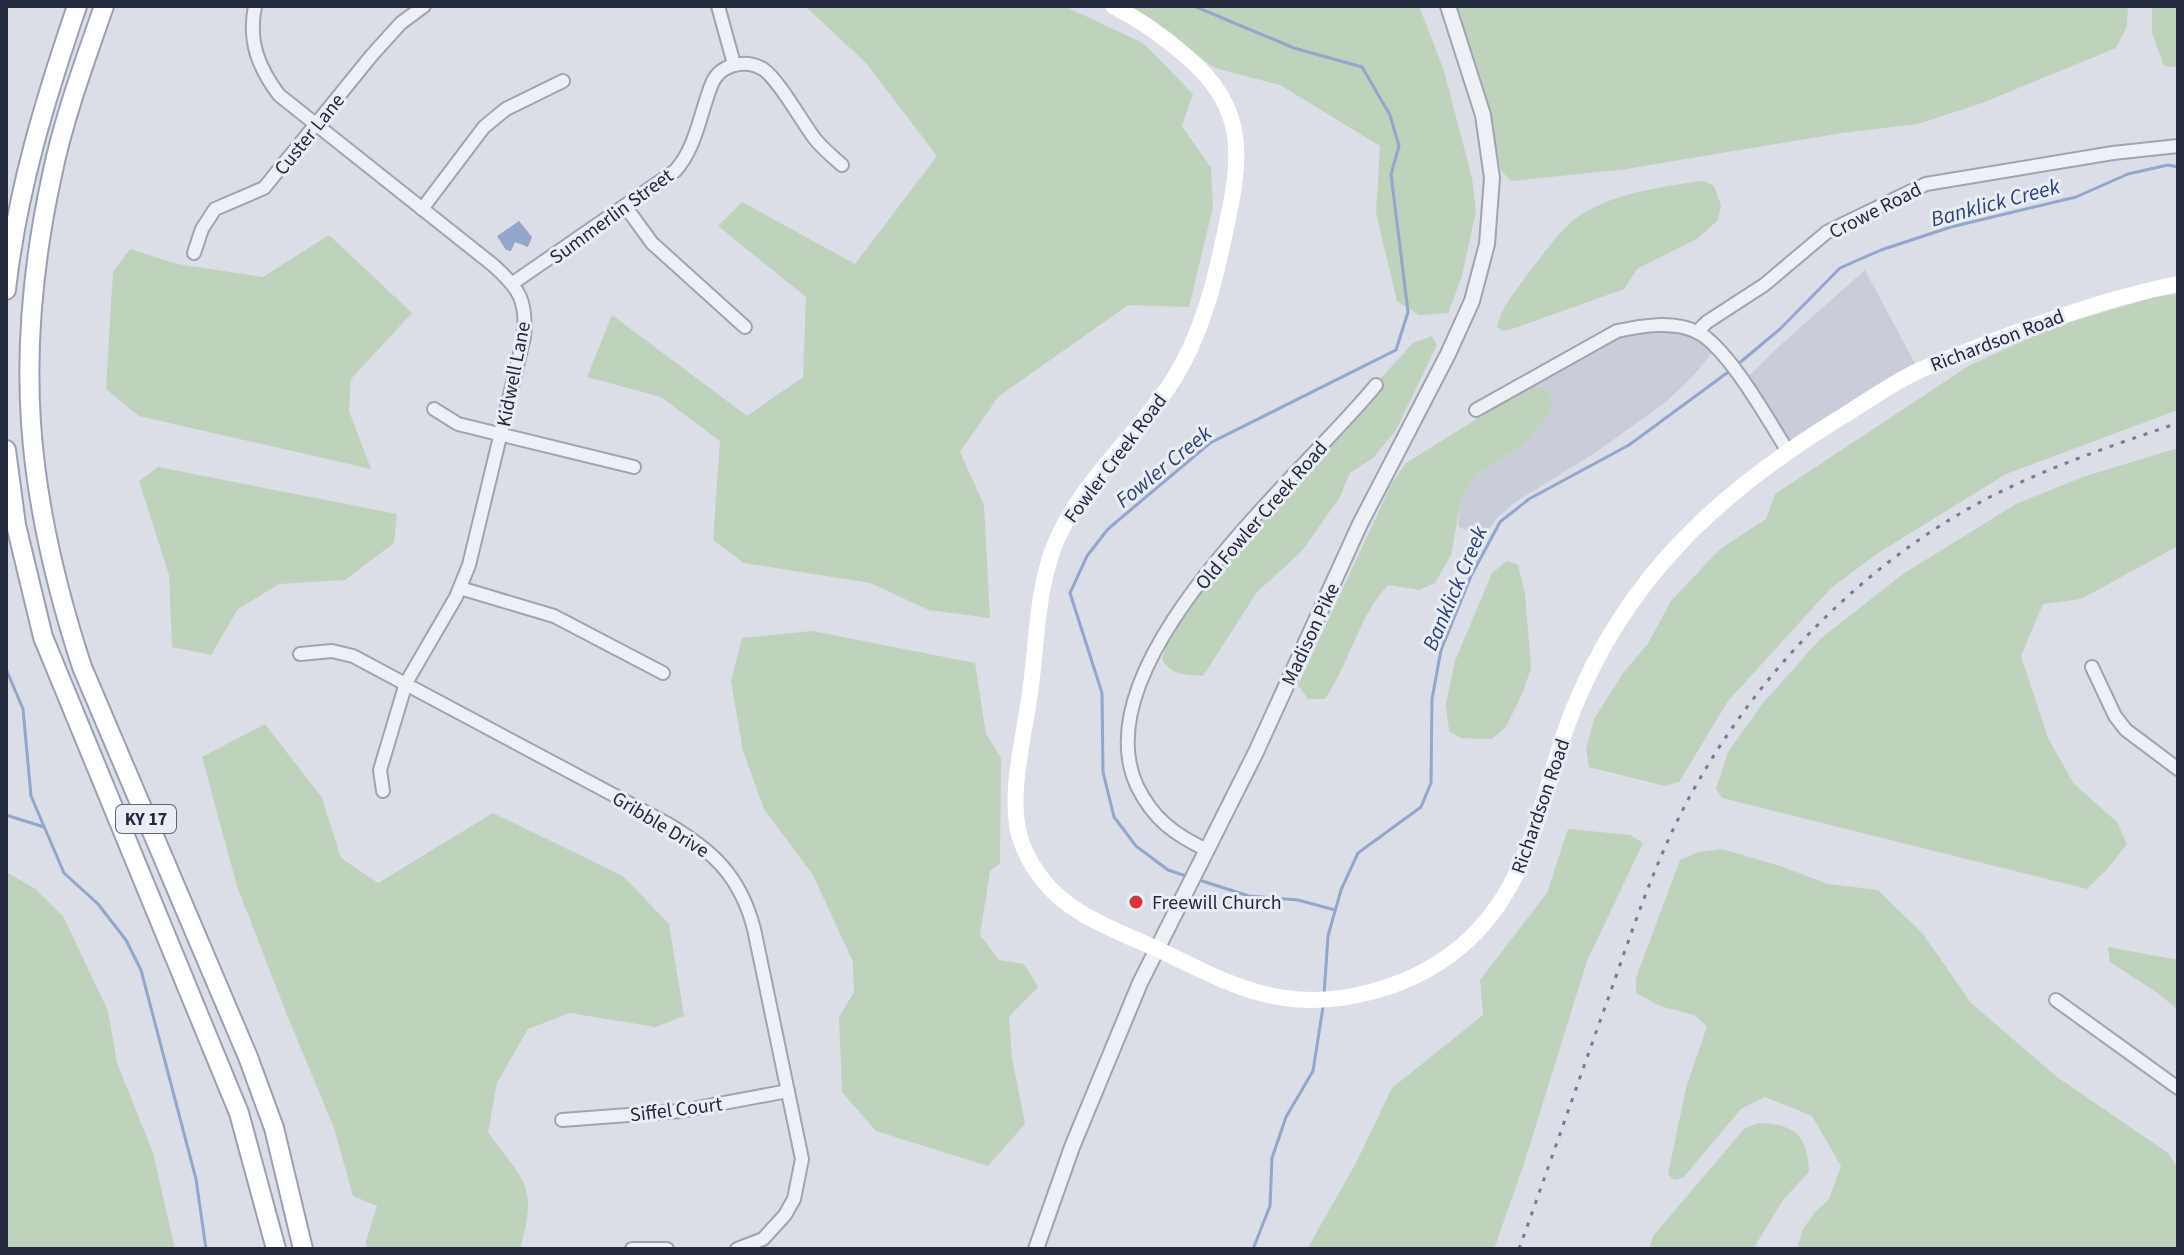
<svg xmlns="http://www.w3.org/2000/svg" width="2184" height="1255" font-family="'Source Sans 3',sans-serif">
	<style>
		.built { fill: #c9cdd9 }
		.green { fill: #bed2bc }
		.water { fill: #93a6cb }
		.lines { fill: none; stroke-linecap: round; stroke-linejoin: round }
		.stream { stroke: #93a6cb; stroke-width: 3 }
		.minor-casing { stroke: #a0a4b1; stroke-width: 16 }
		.tertiary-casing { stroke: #a0a4b1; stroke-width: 18 }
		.primary-casing { stroke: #9aa0b4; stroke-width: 22 }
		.minor { stroke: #eef0f5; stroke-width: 12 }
		.tertiary { stroke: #eef0f5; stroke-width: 14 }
		.secondary { stroke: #fff; stroke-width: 16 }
		.primary { stroke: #fff; stroke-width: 18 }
		.rail { stroke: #747b92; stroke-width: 3; stroke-dasharray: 4 8; stroke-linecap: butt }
		.poi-dot { fill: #d83436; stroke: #ebedf5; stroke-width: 3 }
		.labels { text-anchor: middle; stroke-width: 6; stroke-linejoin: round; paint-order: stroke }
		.shield { fill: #ebedf5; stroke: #606475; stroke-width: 2 }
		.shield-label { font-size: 18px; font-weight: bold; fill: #242a3e }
		.street-label { font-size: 20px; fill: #242a3e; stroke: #ebedf5 }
		.poi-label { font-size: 20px; fill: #242a3e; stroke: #ebedf5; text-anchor: start }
		.water-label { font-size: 22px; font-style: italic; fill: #2b4275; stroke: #ebedf5 }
	</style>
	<rect width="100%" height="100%" fill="#dbdee7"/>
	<g class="built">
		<path d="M1865 270 1919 371 1787 450 1742 383 1775 350Z"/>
		<path d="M1677 326 1717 347 1693 376 1667 401 1595 453 1517 501 1497 518 1481 539 1458 526 1461 500 1476 475 1521 447 1528 387 1600 339Z"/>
	</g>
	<g class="green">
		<path d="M805 6H1064L1143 43 1193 94 1182 126 1211 168 1213 207 1189 307 1128 305 998 397 960 452 984 505 990 618 929 610 870 583 744 563 713 540 720 441 661 397 587 377 612 315 747 416 803 377 806 297 718 226 742 202 855 264 937 156 866 63Z"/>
		<path d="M1124 6H1419L1444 71 1472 178 1476 211 1462 276 1448 313 1419 315 1397 301 1376 213 1380 146 1280 85 1215 68Z"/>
		<path d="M1455 6H2128L2127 26 2116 48 1982 103 1918 124 1842 133 1626 169 1511 181 1501 171 1487 98Z"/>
		<path d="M2152 6H2178V67L2164 66 2152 33Z"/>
		<path d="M1703 181 1714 186 1721 205 1718 220 1697 239 1637 269 1624 289 1515 328 1503 331 1497 327C1501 307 1515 292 1527 275 1542 256 1556 235 1575 219 1607 194 1664 186 1703 181Z"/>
		<path d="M329 235 412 313 351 379 349 411 371 469 139 416 106 389 113 272 130 249 177 264 263 277Z"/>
		<path d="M2178 294V410L2006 474 1878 553 1831 588 1728 701 1679 782 1665 786 1589 767 1586 749 1594 719 1623 673 1647 645 1671 601 1720 549 1766 519 1775 494 1970 365 2054 327 2155 297Z"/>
		<path d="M1432 336 1437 345 1396 430 1373 458 1350 473 1340 497 1302 551 1257 592 1203 676C1185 674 1171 676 1162 659L1177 616 1275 494 1413 343Z"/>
		<path d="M1528 387H1542L1551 395V412L1521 447 1476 475 1461 500 1451 555 1435 583 1419 590 1388 585C1358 617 1350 663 1325 699H1308L1298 685 1392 483 1406 463Z"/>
		<path d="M2178 448V546L2081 599 2043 604 2021 656 2048 738 2074 784 2117 822 2127 844 2108 868 2087 889 1722 798 1716 789 1728 752 1763 703 1820 639 1903 574 2016 504 2083 477Z"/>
		<path d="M158 467 397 514 394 543 345 580 279 584 238 609 211 655 172 647 169 575 139 481Z"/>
		<path d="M1507 561 1518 565 1525 593 1531 668 1523 692 1506 727 1492 739 1461 738 1449 731 1446 704 1455 661 1492 573Z"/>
		<path d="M812 631 975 663 986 734 1001 758 1000 863 990 871 980 935 999 960 1024 964 1038 987 1009 1017 1012 1058 1025 1124 988 1166 876 1131 842 1092 839 1017 854 992 853 962 813 875 764 809 743 751 731 681 742 638Z"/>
		<path d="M265 724 322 798 341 858 378 883 493 813 623 876 669 924 684 1016 656 1027 570 1013 528 1029 497 1083 488 1132C525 1184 538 1183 520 1249H367L366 1241 377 1206 353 1196 334 1128 287 1015 237 886 202 757Z"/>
		<path d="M1568 829 1630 835 1643 843 1587 961 1523 1167 1494 1249H1307L1356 1163 1392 1088 1483 1015 1480 980 1547 893Z"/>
		<path d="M1722 849 1783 867 1828 884 1878 890 1923 934 1971 1003 2057 1077 2168 1153 2178 1168V1249H1797L1803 1229 1815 1212 1829 1199 1841 1166 1812 1116 1765 1097 1741 1109 1684 1177 1674 1180 1668 1174 1686 1088 1707 1026 1694 1015 1660 1006 1636 993V978L1680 860 1698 852Z"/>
		<path d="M6 872 34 888 63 916 108 1011 117 1063 153 1153 175 1249H6Z"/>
		<path d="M2108 947 2178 960V1010L2159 994 2110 962Z"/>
		<path d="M1759 1123C1794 1124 1808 1135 1809 1172L1783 1200 1753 1249H1649L1653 1236 1744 1129Z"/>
	</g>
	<path class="water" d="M519 221 532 237 528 247 515 242 511 251 506 250 497 236Z"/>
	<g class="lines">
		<g class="stream">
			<path d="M1737 365 1780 329 1840 268 1881 250 1951 227 2076 197 2128 174 2168 165 2178 167"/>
			<path d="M6 669 23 709 31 796 64 873 98 904 126 940 141 970 196 1179 206 1249"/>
			<path d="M6 815 44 827"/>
			<path d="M1189 877 1168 870 1136 846 1114 817 1103 772 1102 693 1070 593 1087 556 1108 529 1210 443 1396 350 1408 312 1391 174 1399 146 1390 115 1362 67 1294 48 1194 6"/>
			<path d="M1196 879 1249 896 1298 900 1335 910"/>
			<path d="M1324 995 1328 936 1341 890 1358 853 1421 807 1431 783 1432 699 1441 650 1471 576 1500 522 1529 499 1629 445 1731 370"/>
			<path d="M1253 1249 1270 1206 1272 1158 1286 1117 1313 1071 1323 1007"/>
		</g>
		<defs>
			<g id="minor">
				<path d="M255 6C248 41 258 67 279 95L493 265C520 289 527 301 524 337L469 565 456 597 406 683 380 770 383 791"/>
				<path d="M718 6 734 64"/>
				<path d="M625 206 652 243 745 327"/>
				<path d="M422 209 484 127 506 109 563 81"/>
				<path d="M194 253 202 229 215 209 264 188 372 55 401 23 424 6"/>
				<path d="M513 283 675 171C696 148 700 114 711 86 718 65 744 58 763 69 779 80 802 122 815 139 823 149 833 157 842 165"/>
				<path d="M1697 332 1707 322 1764 285 1827 232 1926 184 2113 153 2178 146"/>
				<path d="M434 409 458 424 634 467"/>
				<path d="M1476 410 1617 331C1641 326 1673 320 1697 332 1727 346 1769 421 1787 450"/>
				<path d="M460 588 554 616 663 673"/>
				<path d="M300 654 332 651 353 656 666 823C712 850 740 875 754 929L802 1159 794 1199 785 1215 763 1239 737 1249"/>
				<path d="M2092 667 2115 716 2126 730 2178 769"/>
				<path d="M1207 850C1175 835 1153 819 1137 786 1079 661 1305 473 1376 385"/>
				<path d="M2056 1000 2178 1088"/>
				<path d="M562 1120 681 1111 788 1091"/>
				<path d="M632 1249H667"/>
			</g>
			<path id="tertiary" d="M1036 1249 1072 1147 1140 983 1256 752 1360 524 1448 354 1472 301 1487 244 1492 178 1483 115 1448 6"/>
			<g id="primary">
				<path d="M104 6C85 61 64 117 52 175 13 354 25 493 82 667L248 1057 274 1128 303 1249"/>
				<path d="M6 290C17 191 45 100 77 6"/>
				<path d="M6 450 16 525 43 637 239 1113 276 1249"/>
			</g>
		</defs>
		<use href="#minor" class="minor-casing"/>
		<use href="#tertiary" class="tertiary-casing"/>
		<use href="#primary" class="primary-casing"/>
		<use href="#minor" class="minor"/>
		<use href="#tertiary" class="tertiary"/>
		<path class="secondary" d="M1113 6C1139 19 1163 36 1185 55 1250 110 1241 160 1224 237 1214 286 1201 334 1175 377 1142 430 1092 471 1063 527 1037 575 1038 632 1031 685 1026 730 1008 790 1019 834 1025 857 1040 880 1058 896 1085 920 1124 934 1157 949 1198 968 1239 992 1285 998 1340 1006 1405 988 1450 955 1531 896 1538 802 1571 715 1625 577 1720 491 1843 416 1868 401 1892 383 1918 371 1944 359 1972 350 1999 339 2058 316 2116 296 2178 284"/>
		<use href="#primary" class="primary"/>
		<path class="rail" d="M1519 1249C1549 1166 1578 1082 1608 999 1632 931 1655 861 1689 798 1753 680 1850 577 1966 510 2033 472 2105 448 2178 423"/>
	</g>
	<circle class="poi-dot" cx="1136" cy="902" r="8"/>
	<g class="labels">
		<rect class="shield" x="116" y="805" width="60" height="28" rx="6"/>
		<g class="shield-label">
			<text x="146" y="825">KY 17</text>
		</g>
		<g class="street-label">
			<text transform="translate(309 134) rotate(-51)" y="7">Custer Lane</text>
			<text transform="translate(1875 210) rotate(-27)" y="7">Crowe Road</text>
			<text transform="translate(611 216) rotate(-36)" y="7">Summerlin Street</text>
			<text transform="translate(1997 340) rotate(-21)" y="7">Richardson Road</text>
			<text transform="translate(513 374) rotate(-79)" y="7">Kidwell Lane</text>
			<text transform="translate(1115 458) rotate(-53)" y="7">Fowler Creek Road</text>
			<text transform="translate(1261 515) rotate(-49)" y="7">Old Fowler Creek Road</text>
			<text transform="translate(1310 634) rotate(-65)" y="7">Madison Pike</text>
			<text transform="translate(1540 806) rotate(-71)" y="7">Richardson Road</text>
			<text transform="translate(661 824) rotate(31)" y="7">Gribble Drive</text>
			<text transform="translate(676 1109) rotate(-7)" y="7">Siffel Court</text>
		</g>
		<g class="poi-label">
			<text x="1152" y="909">Freewill Church</text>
		</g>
		<g class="water-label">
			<text transform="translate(1995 202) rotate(-15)" y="8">Banklick Creek</text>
			<text transform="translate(1163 466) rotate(-39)" y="8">Fowler Creek</text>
			<text transform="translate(1454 588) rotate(-67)" y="8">Banklick Creek</text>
		</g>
	</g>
	<rect width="2184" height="1255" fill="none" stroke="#242a3e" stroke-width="16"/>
</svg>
